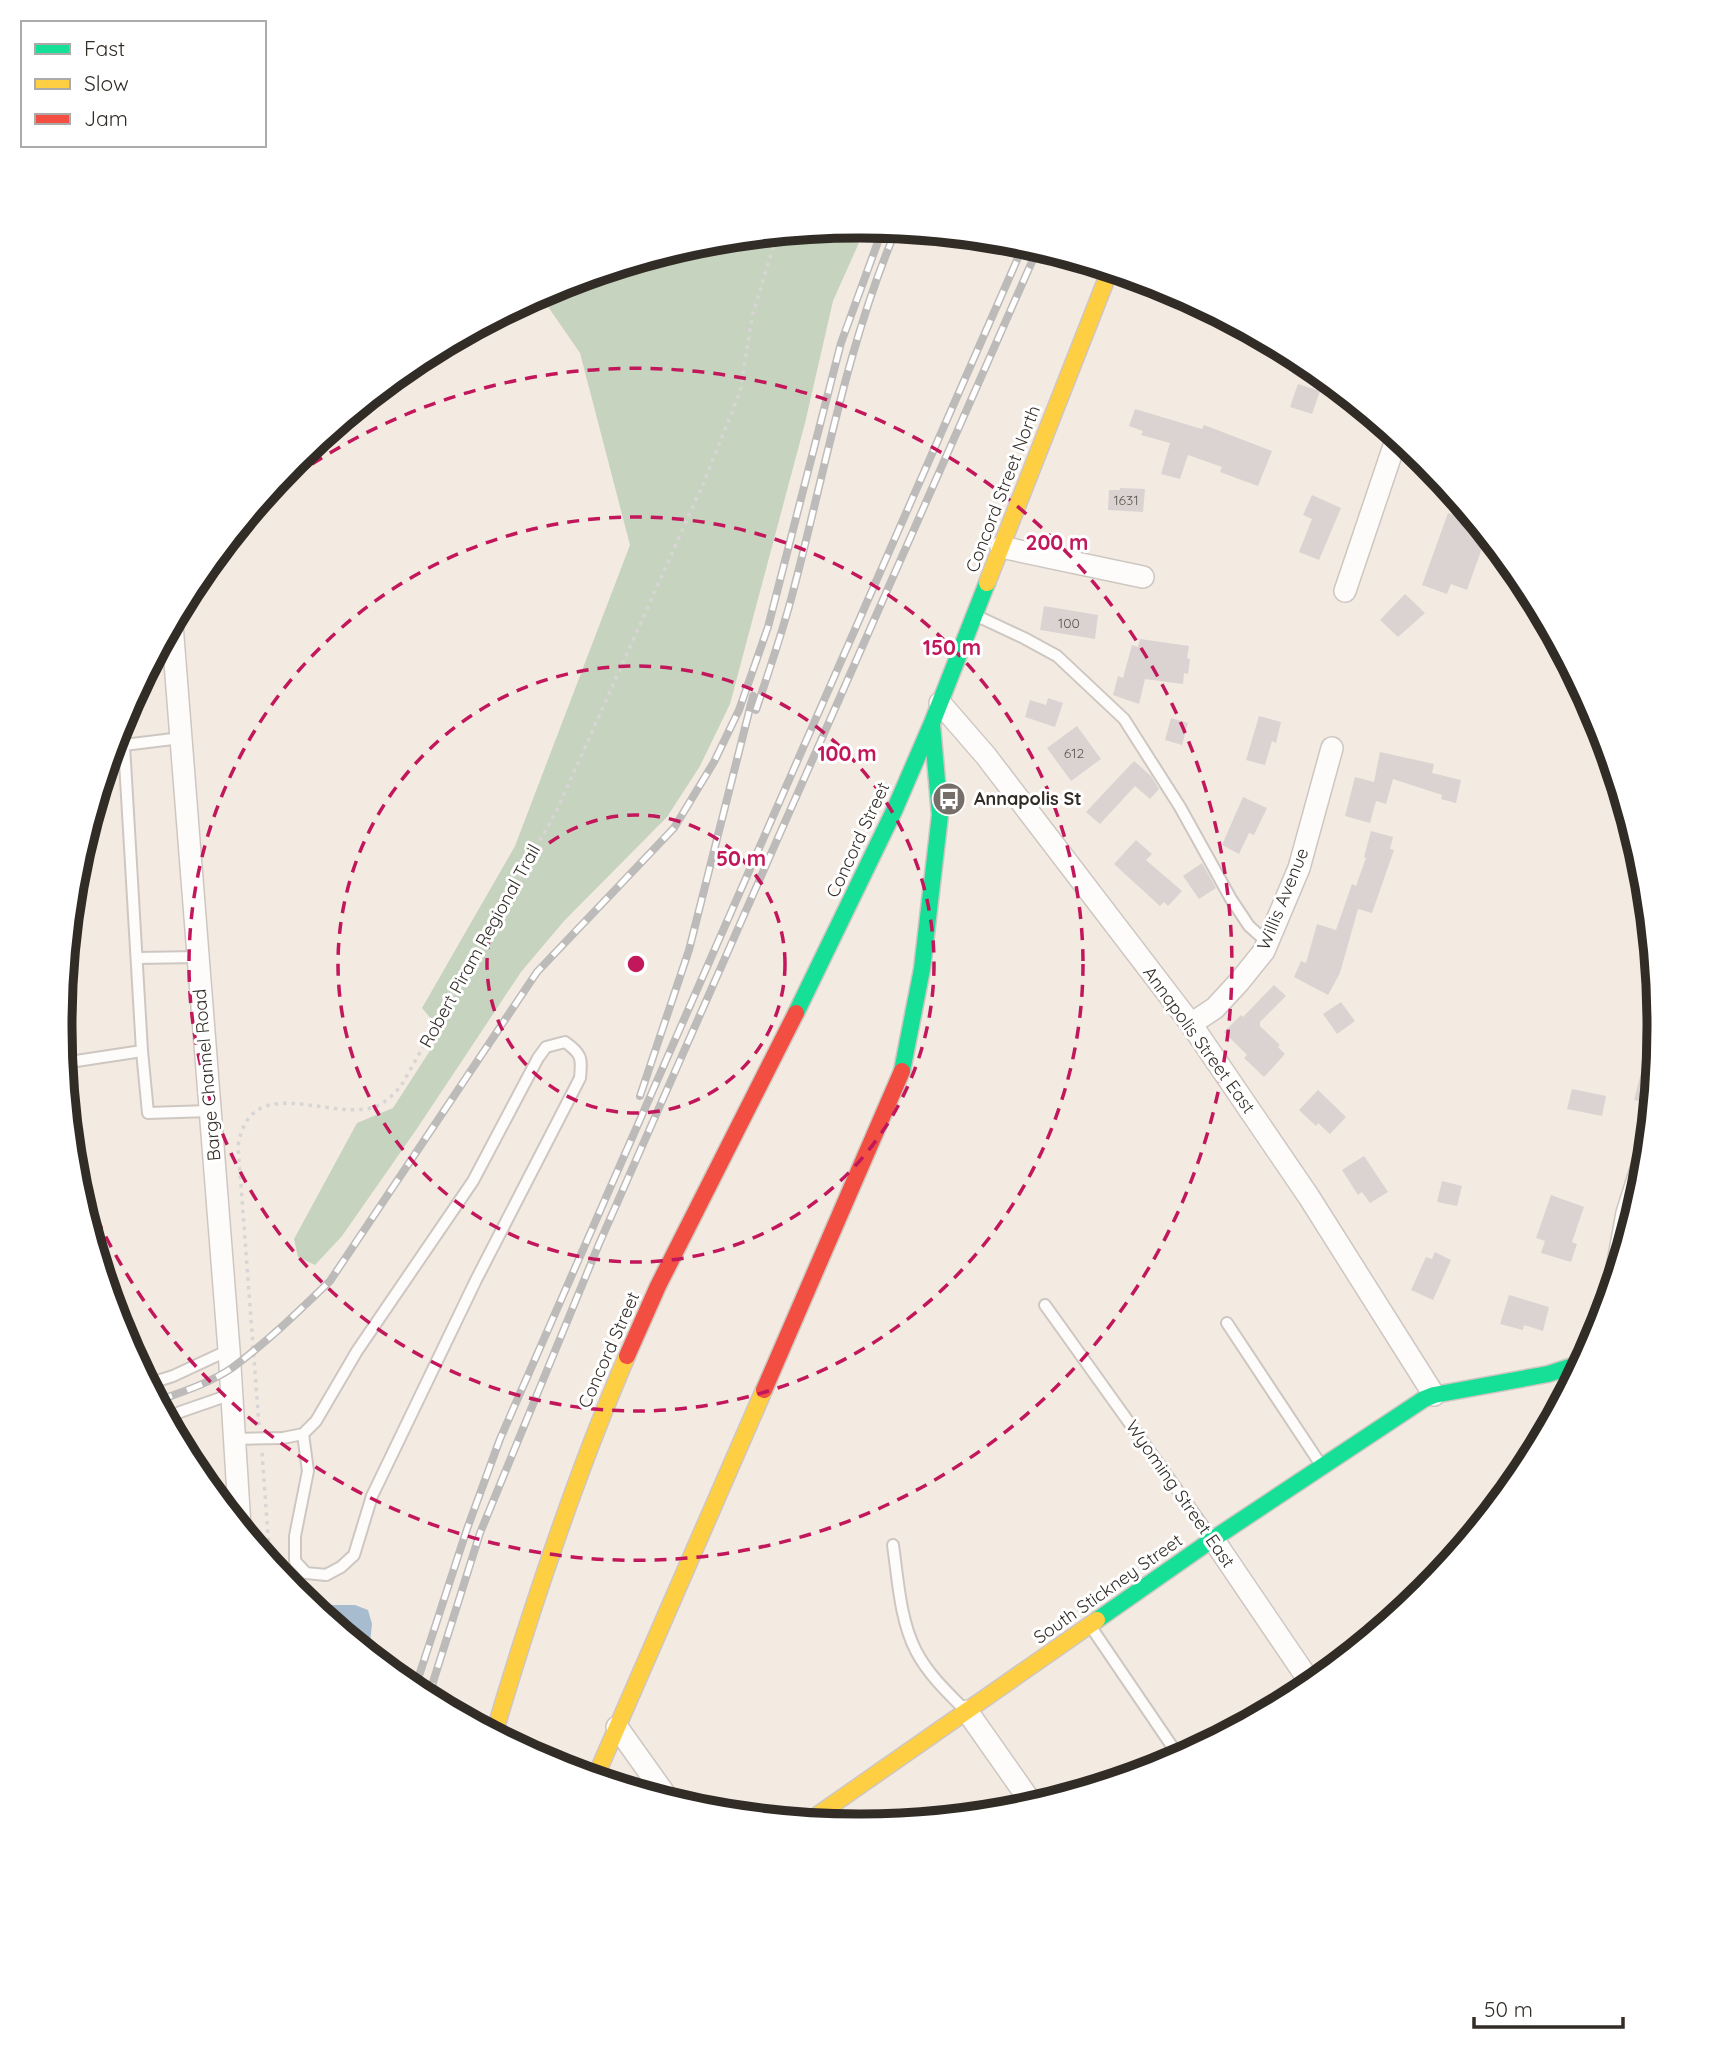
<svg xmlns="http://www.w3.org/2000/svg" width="1719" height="2052" font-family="Quicksand,sans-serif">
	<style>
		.forest { fill: #c6d3be }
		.water { fill: #a7bcce }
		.building { fill: #dad3d1 }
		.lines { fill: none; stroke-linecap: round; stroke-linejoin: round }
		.lane-casing { stroke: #cec7c1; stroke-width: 14 }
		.street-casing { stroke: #cec7c1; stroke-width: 24 }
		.fast-casing { stroke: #cec7c1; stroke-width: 19 }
		.slow-casing { stroke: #cec7c1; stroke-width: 19 }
		.jam-casing { stroke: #cec7c1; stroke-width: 19 }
		.path { stroke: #d8d6d4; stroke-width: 3.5; stroke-dasharray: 3.5 5; stroke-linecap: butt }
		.lane { stroke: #fdfcfb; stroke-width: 10 }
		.street { stroke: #fdfcfb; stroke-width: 21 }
		.fast { stroke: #16e098; stroke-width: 16 }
		.slow { stroke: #ffcf43; stroke-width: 16 }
		.jam { stroke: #f24e42; stroke-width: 16 }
		.rail-casing { stroke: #bdbbba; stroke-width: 8 }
		.rail { stroke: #fff; stroke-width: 5; stroke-dasharray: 16; stroke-linecap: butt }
		.ring { fill: none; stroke: #c2185b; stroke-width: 3.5; stroke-dasharray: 12 9 }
		.labels { text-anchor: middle; stroke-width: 6; stroke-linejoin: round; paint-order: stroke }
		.number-label { font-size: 14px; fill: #5e5853 }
		.street-label { font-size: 18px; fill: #322c27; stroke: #fff }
		.poi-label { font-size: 18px; font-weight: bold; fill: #322c27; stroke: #fff; text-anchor: start }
		.rim { fill: none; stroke: #322c27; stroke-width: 9 }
		.centre { fill: #c2185b; stroke: #fff; stroke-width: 3.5 }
		.ring-label { font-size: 21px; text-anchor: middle; font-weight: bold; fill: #c2185b; stroke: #fff; stroke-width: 6; stroke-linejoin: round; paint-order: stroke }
	</style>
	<rect width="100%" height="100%" fill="#f3eae2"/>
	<path class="forest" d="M860 226 866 227 833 301 805 423 730 704 700 766 667 817 564 921 521 972 416 1130 342 1236 315 1265 298 1257 294 1239 357 1123 393 1108 442 1032 422 1008 515 846 630 545 580 353 542 298 562 284 704 241Z"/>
	<path class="water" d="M310 1605H355L368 1610 372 1624 369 1653Z"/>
	<g class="building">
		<path d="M1298 384 1320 391 1312 414 1290 407Z"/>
		<path d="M1135 409 1202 429 1204 425 1272 451 1258 486 1220 472 1222 467 1188 455 1180 479 1161 474 1170 443 1141 435 1143 431 1129 426Z"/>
		<path d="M1120 488 1145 489 1143 512 1108 510 1109 490H1120Z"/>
		<path d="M1312 495 1341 508 1319 560 1299 552 1312 519 1303 515Z"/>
		<path d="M1448 513 1473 522 1469 531 1486 537 1467 590 1451 584 1447 594 1422 585Z"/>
		<path d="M1405 594 1425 613 1398 637 1380 620Z"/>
		<path d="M1044 606 1098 615 1095 639 1040 630Z"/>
		<path d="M1140 639 1189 646 1187 658 1190 659 1188 674 1184 673 1183 684 1145 679 1139 704 1113 695 1118 676 1123 678 1132 645 1138 647Z"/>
		<path d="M1048 698 1063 703 1055 727 1025 717 1030 700 1046 705Z"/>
		<path d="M1259 716 1281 722 1276 743 1272 741 1265 765 1246 760Z"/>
		<path d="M1171 718 1188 723 1182 745 1165 740Z"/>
		<path d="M1077 726 1101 759 1071 781 1047 748Z"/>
		<path d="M1380 752 1434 764 1432 773 1461 780 1456 803 1441 799 1442 795 1393 779 1386 804 1376 801 1370 823 1345 816 1355 777 1374 782Z"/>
		<path d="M1134 761 1151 776 1159 789 1150 799 1135 786 1100 824 1086 812Z"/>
		<path d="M1243 797 1267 808 1254 835 1249 833 1239 854 1222 845Z"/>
		<path d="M1371 831 1393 837 1390 849 1394 850 1372 913 1358 909 1340 973 1328 995 1294 977 1301 961 1306 963 1317 924 1336 930 1352 884 1356 886 1366 858 1364 857Z"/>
		<path d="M1136 840 1152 854 1146 860 1182 891 1168 906 1164 902 1160 906 1114 864Z"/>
		<path d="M1202 863 1216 888 1199 899 1183 876Z"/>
		<path d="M1274 985 1286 996 1260 1022V1026L1280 1045 1278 1047 1285 1054 1264 1077 1244 1058 1247 1055 1224 1032 1241 1015 1243 1017Z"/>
		<path d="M1341 1002 1355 1021 1337 1034 1323 1014Z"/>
		<path d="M1648 1046 1657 1048 1652 1105 1634 1100Z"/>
		<path d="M1572 1089 1606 1096 1602 1116 1567 1109Z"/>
		<path d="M1318 1090 1346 1117 1330 1134 1318 1123 1316 1126 1299 1110Z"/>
		<path d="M1364 1156 1388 1192 1370 1203 1362 1192 1358 1195 1342 1170Z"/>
		<path d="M1442 1181 1462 1186 1457 1206 1437 1202Z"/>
		<path d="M1551 1195 1584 1207 1572 1242 1577 1244 1571 1262 1541 1253 1545 1241 1536 1238Z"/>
		<path d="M1435 1252 1451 1260 1433 1300 1411 1290 1426 1257 1432 1259Z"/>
		<path d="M108 1285 135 1322 142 1370 120 1332Z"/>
		<path d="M1509 1295 1549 1307 1543 1331 1524 1325 1523 1330 1500 1324Z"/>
	</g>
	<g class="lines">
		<defs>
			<g id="lane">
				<path d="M977 616 1024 638 1057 656 1124 719 1180 807 1231 899 1249 926 1268 943"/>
				<path d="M181 738 124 745 142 1051 148 1113 210 1111"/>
				<path d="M138 958 198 957"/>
				<path d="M63 1063 142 1051"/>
				<path d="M1045 1305 1211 1537"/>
				<path d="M1227 1323 1321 1465"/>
				<path d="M148 1384 173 1376 229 1350"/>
				<path d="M168 1420 180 1412 232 1394"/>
				<path d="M234 1439 283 1438 303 1434 316 1421 357 1351 473 1181 538 1058 546 1047 565 1042C582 1054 582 1058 580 1078L476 1280 372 1496 354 1555 341 1567 326 1575 306 1573 295 1561V1536L308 1471 303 1434"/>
				<path d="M893 1545C898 1580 900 1620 916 1651 928 1674 947 1692 965 1710"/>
				<path d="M1091 1627 1180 1758"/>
			</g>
			<g id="street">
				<path d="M1001 547 1143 577"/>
				<path d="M1345 591 1397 437"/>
				<path d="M172 624 229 1350 240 1527"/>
				<path d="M940 703 986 756 1191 1024 1309 1197 1434 1395"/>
				<path d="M1191 1024 1215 1008 1239 982 1264 951 1299 868 1332 748"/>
				<path d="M1615 1279 1627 1213 1648 1147"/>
				<path d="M1213 1539 1312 1685"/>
				<path d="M967 1711 1033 1805"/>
				<path d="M617 1727 669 1800"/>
			</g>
			<g id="fast">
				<path d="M796 1013 894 811 932 723 987 583"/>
				<path d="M902 1071 922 969 940 815 932 725"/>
				<path d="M1097 1620 1213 1539 1424 1399 1434 1395 1548 1374 1582 1363"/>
			</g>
			<g id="slow">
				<path d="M987 583 1110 270"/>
				<path d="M494 1734C532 1606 574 1479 627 1356"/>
				<path d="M595 1778 764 1390"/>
				<path d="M809 1821 1097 1620"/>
			</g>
			<g id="jam">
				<path d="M627 1356 658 1286 796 1013"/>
				<path d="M764 1390 902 1071"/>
			</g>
		</defs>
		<use href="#lane" class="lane-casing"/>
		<use href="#street" class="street-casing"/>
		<use href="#fast" class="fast-casing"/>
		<use href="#slow" class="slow-casing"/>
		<use href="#jam" class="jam-casing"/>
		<g class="path">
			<path d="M259 1425 238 1146C250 1072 324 1119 371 1108 384 1105 393 1095 401 1086L556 812 703 484 740 392 752 317 777 234"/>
			<path d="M262 1453 270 1563"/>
		</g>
		<use href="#lane" class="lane"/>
		<use href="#street" class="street"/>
		<use href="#fast" class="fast"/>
		<use href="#slow" class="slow"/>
		<use href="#jam" class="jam"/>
		<defs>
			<g id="rail">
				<path d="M756 710C768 674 780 639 790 603 824 478 845 350 896 230"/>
				<path d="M640 1096 689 950 753 696"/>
				<path d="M157 1401C182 1392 210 1383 232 1368 267 1342 299 1311 330 1281L537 972 674 828 714 762 739 710 768 627 841 343 883 228"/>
				<path d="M414 1691 467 1529 500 1439 1024 244"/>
				<path d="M428 1698 480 1533 599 1244 1038 248"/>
			</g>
		</defs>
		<use href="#rail" class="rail-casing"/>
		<use href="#rail" class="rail"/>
	</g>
	<g class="ring">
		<circle cx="636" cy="964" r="149"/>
		<circle cx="636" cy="964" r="298"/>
		<circle cx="636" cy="964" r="447"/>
		<path d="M261 501A596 596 0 1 1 74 1163"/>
	</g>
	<defs>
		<symbol id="bus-disc" viewBox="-11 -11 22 22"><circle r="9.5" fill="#766e68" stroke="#fff"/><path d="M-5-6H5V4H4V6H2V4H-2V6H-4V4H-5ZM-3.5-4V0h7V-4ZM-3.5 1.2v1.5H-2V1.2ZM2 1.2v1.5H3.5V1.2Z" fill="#fff"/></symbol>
	</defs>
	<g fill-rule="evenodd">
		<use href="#bus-disc" x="930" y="780" width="38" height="38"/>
	</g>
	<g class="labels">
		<g class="number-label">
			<text x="1126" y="505">1631</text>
			<text x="1069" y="628">100</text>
			<text x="1074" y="758">612</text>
		</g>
		<g class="street-label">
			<text transform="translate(1003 489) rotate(-69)" y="6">Concord Street North</text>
			<text transform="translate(858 840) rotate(-65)" y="6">Concord Street</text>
			<text transform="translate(1283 899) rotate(-68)" y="6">Willis Avenue</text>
			<text transform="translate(480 946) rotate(-61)" y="6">Robert Piram Regional Trail</text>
			<text transform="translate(1199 1040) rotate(54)" y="6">Annapolis Street East</text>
			<text transform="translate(207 1075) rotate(-95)" y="6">Barge Channel Road</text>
			<text transform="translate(609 1350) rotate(-66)" y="6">Concord Street</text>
			<text transform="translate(1180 1494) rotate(55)" y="6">Wyoming Street East</text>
			<text transform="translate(1108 1589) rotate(-35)" y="6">South Stickney Street</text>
		</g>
		<g class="poi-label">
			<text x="974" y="805">Annapolis St</text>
		</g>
	</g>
	<path d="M0 0H1719V2052H0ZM859 238H860A787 787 0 0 1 1647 1025V1027A787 787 0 0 1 860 1814H859A787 787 0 0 1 72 1027V1025A787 787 0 0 1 859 238Z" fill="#fff" fill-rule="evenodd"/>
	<path class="rim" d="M859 238H860A787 787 0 0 1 1647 1025V1027A787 787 0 0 1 860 1814H859A787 787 0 0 1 72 1027V1025A787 787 0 0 1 859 238Z"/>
	<circle cx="636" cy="964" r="10" class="centre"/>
	<g class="ring-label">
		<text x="1057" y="550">200 m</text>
		<text x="952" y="655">150 m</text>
		<text x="847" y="761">100 m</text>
		<text x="741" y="866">50 m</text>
	</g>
	<rect x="21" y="21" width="245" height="126" fill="#ffffff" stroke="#adaba9" stroke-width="2"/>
	<rect x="35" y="44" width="35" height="10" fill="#16e098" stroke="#adaba9" stroke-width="2"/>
	<text x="84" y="56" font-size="21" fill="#322c27">Fast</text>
	<rect x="35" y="79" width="35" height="10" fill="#ffcf43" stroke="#adaba9" stroke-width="2"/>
	<text x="84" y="91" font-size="21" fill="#322c27">Slow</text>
	<rect x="35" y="114" width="35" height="10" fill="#f24e42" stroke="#adaba9" stroke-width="2"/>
	<text x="84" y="126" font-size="21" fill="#322c27">Jam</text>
	<path d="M1474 2017v10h149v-10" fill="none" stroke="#322c27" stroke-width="3.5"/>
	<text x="1484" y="2017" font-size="21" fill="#322c27" stroke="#ffffff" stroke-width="5" paint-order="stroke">50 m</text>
</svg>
